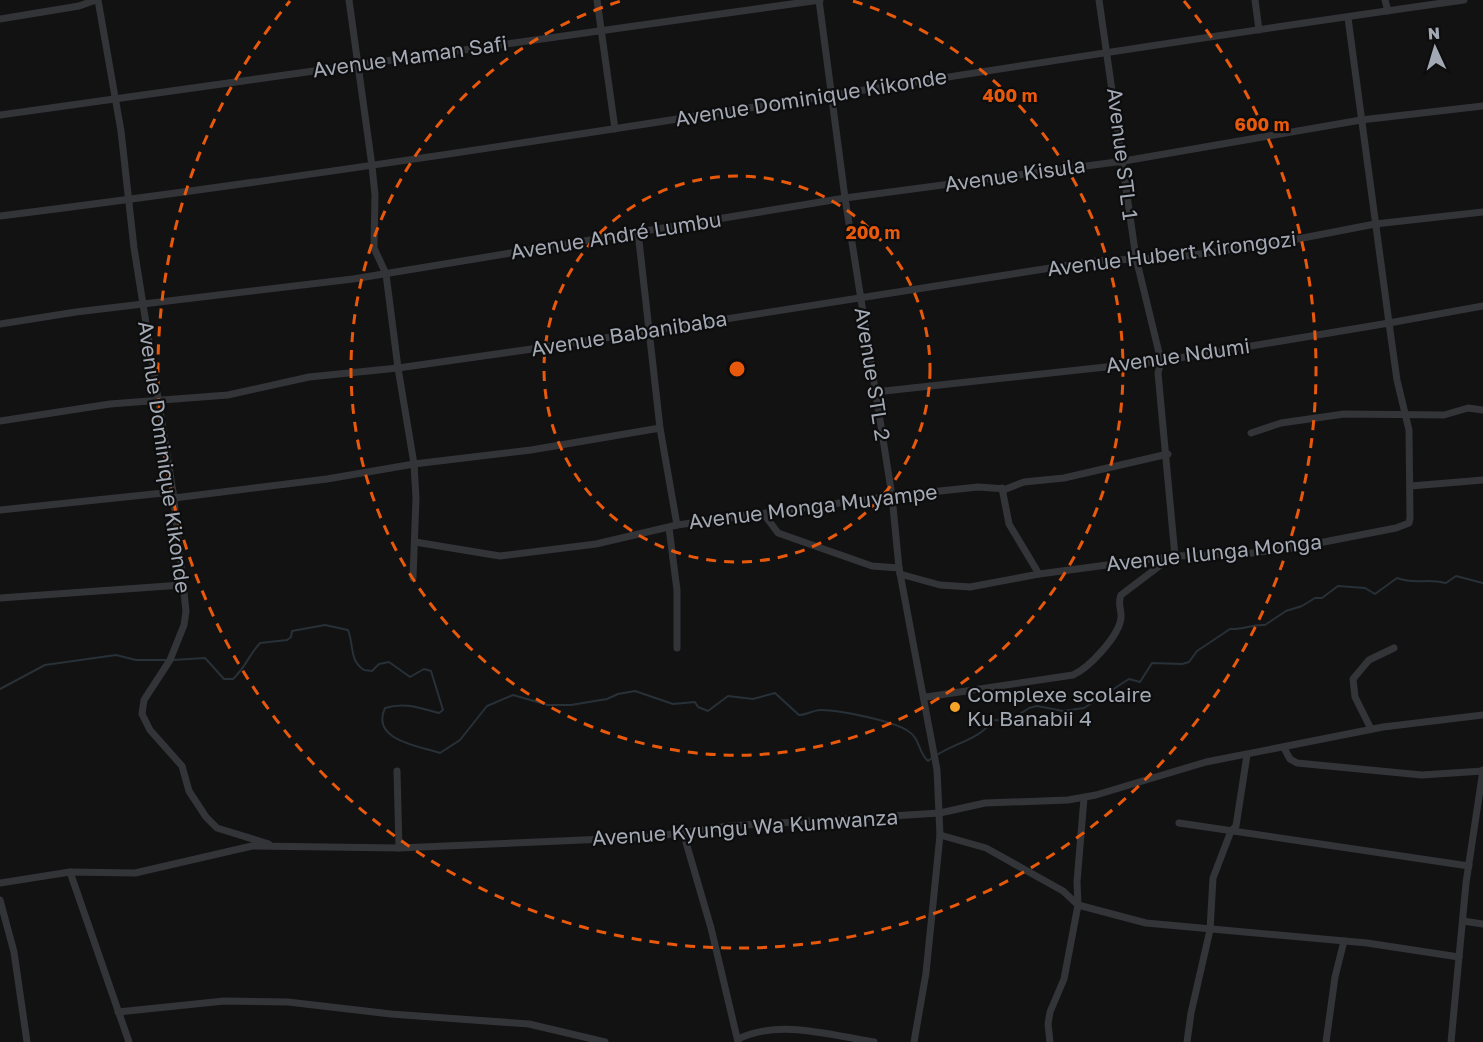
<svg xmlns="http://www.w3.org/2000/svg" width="1483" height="1042" font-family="'Golos Text',sans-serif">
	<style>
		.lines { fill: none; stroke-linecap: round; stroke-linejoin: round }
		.stream { stroke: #283137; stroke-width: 2 }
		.minor { stroke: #333438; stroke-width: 7 }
		.ring { fill: none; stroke: #e8590c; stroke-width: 3; stroke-dasharray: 10 8 }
		.poi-dot { fill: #f6a427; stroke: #0d0d0e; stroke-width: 2 }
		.labels { text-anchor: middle; stroke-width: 4.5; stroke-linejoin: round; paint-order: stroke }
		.street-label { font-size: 21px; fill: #a3a9b4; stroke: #0d0d0e }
		.poi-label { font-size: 21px; fill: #a3a9b4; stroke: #0d0d0e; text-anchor: start }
		.centre { fill: #e8590c; stroke: #0d0d0e; stroke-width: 3 }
		.ring-label { font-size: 18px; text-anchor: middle; font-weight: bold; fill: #e8590c; stroke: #0d0d0e; stroke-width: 4.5; stroke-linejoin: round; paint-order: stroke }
	</style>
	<rect width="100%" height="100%" fill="#121213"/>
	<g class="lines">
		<g class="stream">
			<path d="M173 660 205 658 224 679H233C245 668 249 655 260 643L287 640 291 637 292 631 325 625 348 630C354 645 349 660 364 670L372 671 379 664 389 662 410 677 424 669 431 671 443 710 439 713C419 708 405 702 385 708 370 740 419 746 440 753L460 740 487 706 513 695 548 705H571L607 699 618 694 635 691 673 704 695 702 698 707 708 711 728 696 753 699 775 693 799 715C807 715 813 710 821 710 840 710 893 721 908 731 920 738 918 752 928 761 948 744 977 742 994 720L1009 721 1029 708 1037 706 1063 711 1084 708 1129 679 1140 682 1152 663 1182 664 1189 662 1197 651 1230 629C1243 630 1252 624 1265 625L1286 611 1302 606 1315 598H1322L1338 586 1365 588 1375 594 1397 578C1417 585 1425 578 1446 583L1456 576 1483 583"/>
			<path d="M0 689 45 665 116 655 136 660H168"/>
		</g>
		<g class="minor">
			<path d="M98 0 121 131 134 248 173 492 186 611 184 625 170 660 144 700 142 714 150 730 182 766 189 791 206 817 217 828 269 844"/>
			<path d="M349 0 372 166 375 195 374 248 386 274 398 368 414 464 416 498 413 578"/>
			<path d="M597 0 615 129"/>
			<path d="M819 0 845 198 892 496 899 568 937 770 940 835 926 973 914 1042"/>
			<path d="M1255 0 1259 30"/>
			<path d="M1385 0 1388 11"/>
			<path d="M1348 18 1389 323 1483 306"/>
			<path d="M0 19 79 6 96 0"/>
			<path d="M0 115C273 79 546 37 820 0"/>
			<path d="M0 216C489 155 975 68 1464 0"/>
			<path d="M638 232 660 428 677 525 892 496 978 487 1006 489 1024 482 1064 478 1168 454"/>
			<path d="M0 324 76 312 353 279 845 198 1124 161 1361 120 1483 106"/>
			<path d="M875 392 1161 361 1389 323 1397 380 1409 430 1410 518 1409 523 1396 528 1293 548 1244 554 1175 556 1039 574 970 587 940 585 900 574"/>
			<path d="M0 421 110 404 228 395 309 377 398 368 560 345 1095 261 1179 257 1282 242 1375 224 1483 212"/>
			<path d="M1251 433 1281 423 1344 414 1444 415 1468 408 1483 410"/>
			<path d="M1411 486 1483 480"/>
			<path d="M1002 488 1009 524 1039 574"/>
			<path d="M174 498 327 479 414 464 531 450 660 428"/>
			<path d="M0 510 173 492"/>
			<path d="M764 514 778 533 872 566 899 568"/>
			<path d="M669 528 677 590V648"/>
			<path d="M415 542 500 556 596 544 677 525"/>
			<path d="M0 598 182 585"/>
			<path d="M926 697 1073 675C1089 668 1119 636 1121 618 1122 610 1117 604 1121 595L1162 564 1175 556 1158 373 1161 361 1136 258 1099 0"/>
			<path d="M1371 729 1355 697 1353 679 1369 660 1394 648"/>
			<path d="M1284 748 1290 759 1297 763 1422 775 1483 771"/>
			<path d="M397 771 399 848"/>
			<path d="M1179 823 1469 866"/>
			<path d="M683 832 711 928 738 1042"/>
			<path d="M940 835 986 848 1063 891 1078 905 1146 923 1367 943 1459 957"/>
			<path d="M70 872 129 1042"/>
			<path d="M0 883 70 872 135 873 252 846 399 848 651 837 729 826 940 813 985 803 1068 800 1096 795 1206 762 1383 727 1483 715"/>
			<path d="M0 900 14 952 27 1042"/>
			<path d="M1463 921 1483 924"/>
			<path d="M118 1012 224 1001 288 1002 391 1014 529 1024 605 1042"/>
			<path d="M738 1039C779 1019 830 1035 874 1042"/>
			<path d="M1050 1042 1048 1024 1050 1012 1064 979 1078 905 1077 882 1084 798"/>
			<path d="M1187 1042 1191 1013 1210 930 1213 878 1231 831 1236 826 1247 755"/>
			<path d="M1326 1042 1335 977 1344 941"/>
			<path d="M1451 1042 1466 883 1483 770"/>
		</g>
	</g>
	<g class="ring">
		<circle cx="737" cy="369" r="193"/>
		<path d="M853 1A386 386 0 1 1 621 1"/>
		<path d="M1184 1A579 579 0 1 1 290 1"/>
	</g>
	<circle class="poi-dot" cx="955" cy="707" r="6"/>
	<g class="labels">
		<g class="street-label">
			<text transform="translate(410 57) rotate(-8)" y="7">Avenue Maman Safi</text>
			<text transform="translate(811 98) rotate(-9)" y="7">Avenue Dominique Kikonde</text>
			<text transform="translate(1122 154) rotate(83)" y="7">Avenue STL 1</text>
			<text transform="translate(1015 175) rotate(-8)" y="7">Avenue Kisula</text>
			<text transform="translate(616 236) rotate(-9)" y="7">Avenue André Lumbu</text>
			<text transform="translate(1172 254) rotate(-7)" y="7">Avenue Hubert Kirongozi</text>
			<text transform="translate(629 334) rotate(-9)" y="7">Avenue Babanibaba</text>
			<text transform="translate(1178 356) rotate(-8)" y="7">Avenue Ndumi</text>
			<text transform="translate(872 374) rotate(81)" y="7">Avenue STL 2</text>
			<text transform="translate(164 457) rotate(82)" y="7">Avenue Dominique Kikonde</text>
			<text transform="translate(813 507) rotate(-7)" y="7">Avenue Monga Muyampe</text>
			<text transform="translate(1214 553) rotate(-6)" y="7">Avenue Ilunga Monga</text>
			<text transform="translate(745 828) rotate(-4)" y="7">Avenue Kyungu Wa Kumwanza</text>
		</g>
		<g class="poi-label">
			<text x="967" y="702">Complexe scolaire<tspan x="967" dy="24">Ku Banabii 4</tspan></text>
		</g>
	</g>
	<circle cx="737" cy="369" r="9" class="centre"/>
	<g class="ring-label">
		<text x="1010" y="102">400 m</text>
		<text x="1262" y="131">600 m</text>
		<text x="873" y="239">200 m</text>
	</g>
	<g transform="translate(1435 48) rotate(356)" stroke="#0d0d0e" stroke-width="4.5" paint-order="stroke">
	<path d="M0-4.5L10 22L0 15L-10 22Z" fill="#a3a9b4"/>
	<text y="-9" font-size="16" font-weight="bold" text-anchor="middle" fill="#a3a9b4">N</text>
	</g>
</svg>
